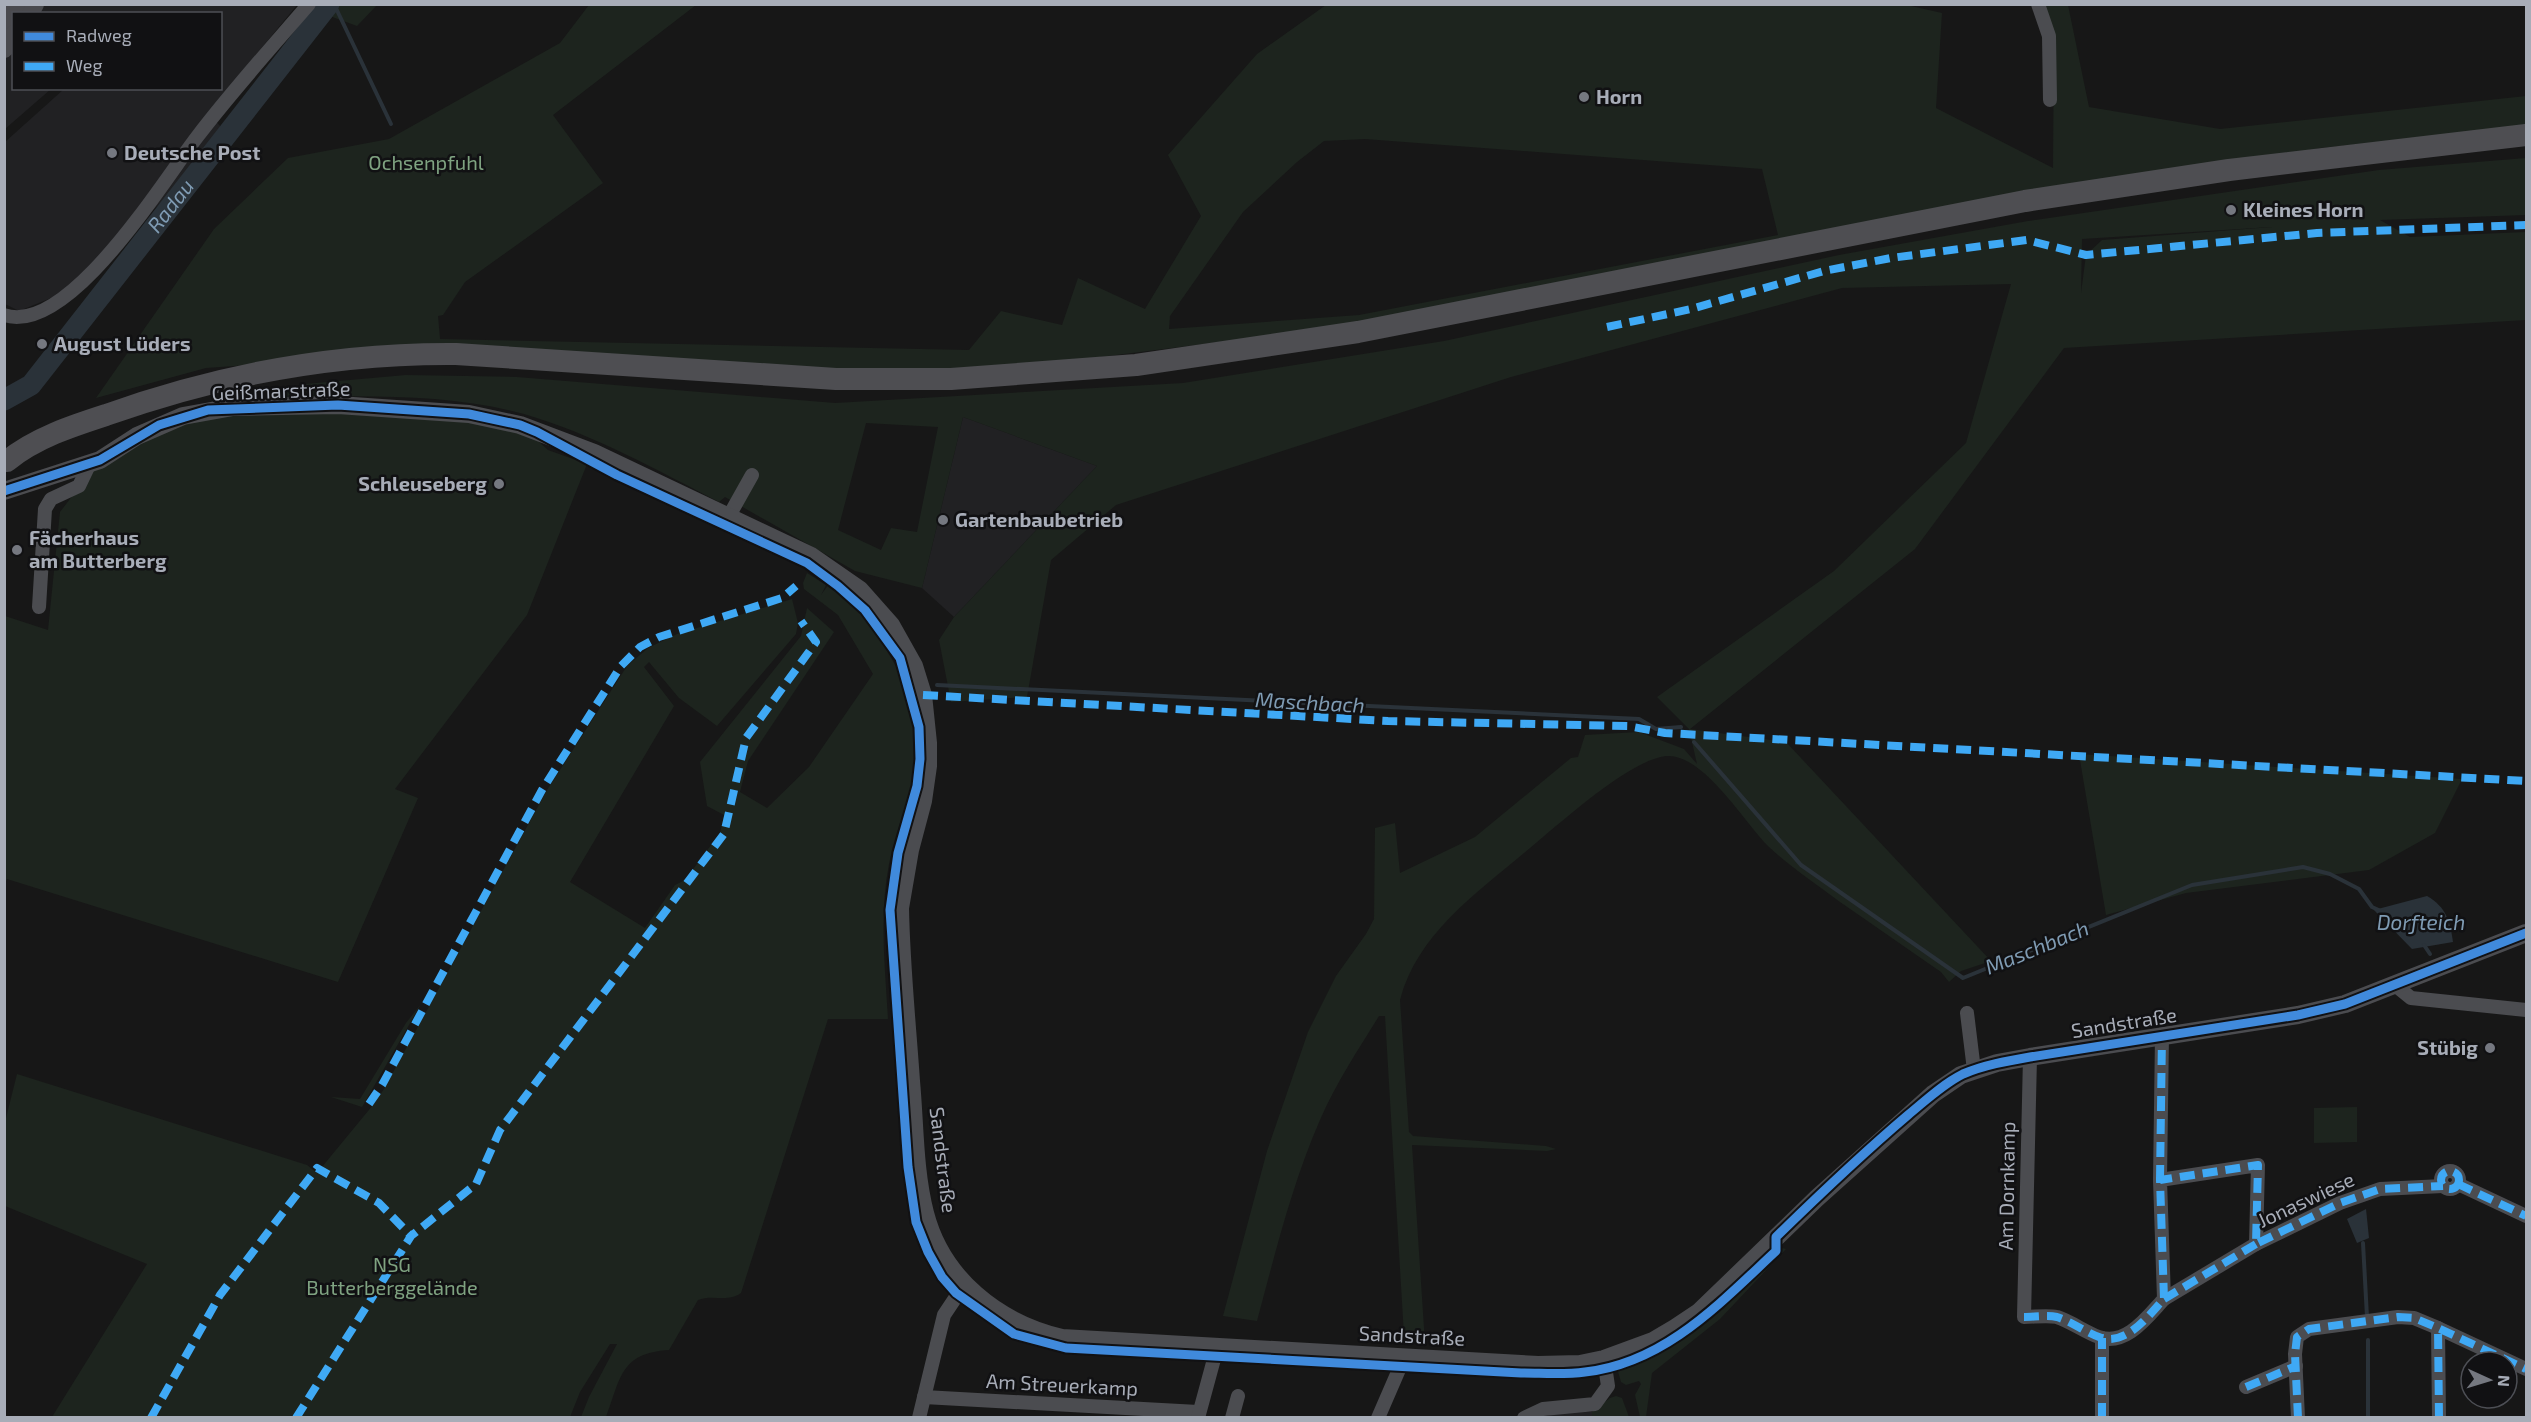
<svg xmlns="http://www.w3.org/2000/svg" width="2531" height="1422" font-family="'Exo 2',sans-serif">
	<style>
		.built { fill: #212123 }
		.green { fill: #1d241e; fill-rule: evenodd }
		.water { fill: #2a3239 }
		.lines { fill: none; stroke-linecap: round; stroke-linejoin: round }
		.stream { stroke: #2a3239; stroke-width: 4 }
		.river { stroke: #2a3239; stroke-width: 21 }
		.minor { stroke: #4b4c50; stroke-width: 14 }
		.tertiary { stroke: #4b4c50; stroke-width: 18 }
		.secondary { stroke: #4a4a4e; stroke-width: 20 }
		.trunk { stroke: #4e4e52; stroke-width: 22 }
		.quiet { stroke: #3fa9f5; stroke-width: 8; stroke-dasharray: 15 8; stroke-linecap: butt }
		.cycleway-casing { stroke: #111113; stroke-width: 13 }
		.cycleway { stroke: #408adc; stroke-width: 9 }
		.poi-dot { fill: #757880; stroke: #111113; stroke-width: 2 }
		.labels { text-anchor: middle; stroke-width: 5; stroke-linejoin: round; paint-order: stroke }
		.poi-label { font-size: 20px; font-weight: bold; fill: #a8adb8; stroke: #111113; text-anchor: start }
		.park-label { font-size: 20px; fill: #7fa381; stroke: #111113 }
		.street-label { font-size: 20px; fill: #a8adb8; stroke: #111113 }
		.water-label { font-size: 21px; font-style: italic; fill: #7f9bb3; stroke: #111113 }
	</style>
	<rect width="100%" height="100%" fill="#171717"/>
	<g class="built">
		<path d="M9 5H297L208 113 222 128 165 199 61 294 19 311 5 304V142L64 89 220 88V14H14V88L51 89 5 129 4 11Z"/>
		<path d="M963 417 1097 466 954 617 922 588Z"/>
		<path d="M1568 1410 1592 1412V1417L1540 1418Z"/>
	</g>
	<g class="green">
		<path d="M1902 4 1942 13 1936 108 2053 168 2054 33 2039 5H2068L2089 107 2220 129 2526 96V128L2320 148 1363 324 980 372 837 369 498 348 206 368 96 398 214 229 288 158 389 139 560 43 589 5H696L553 115 603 183 465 282 443 315 438 316 440 339 969 350 1001 311 1062 325 1078 278 1145 309 1201 216 1168 155 1257 54 1326 5ZM1365 139 1762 169 1778 235 1359 315 1169 329 1170 316 1243 212 1297 162 1324 141Z"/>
		<path d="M321 5V4L377 5 357 26 316 11Z"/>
		<path d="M2526 158V215L2380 220 2410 237 2526 232V320L2064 348 1915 549 1690 729 1786 742 1991 961 1961 971 1949 982 1941 972C1907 949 1874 925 1840 902 1816 884 1790 867 1768 846 1743 821 1703 753 1666 756 1628 760 1555 828 1524 853 1475 894 1417 935 1400 1000L1409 1132 1413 1136 1546 1146 1556 1149 1547 1151 1412 1145 1425 1343 1397 1342 1404 1336 1385 1016H1379C1358 1050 1336 1083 1320 1120 1292 1184 1275 1254 1257 1321L1223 1316 1267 1151 1308 1032 1336 976 1366 934 1374 919 1375 828 1395 823 1400 873 1475 837 1571 758 1578 757 1585 735 1639 732 1684 749 1697 764 1689 729 1657 697 1834 571 1966 443 2011 284 1842 288 1511 377 1116 505 1051 560 1027 697 951 702 939 640 954 617 1097 466 963 417 922 588 855 571 725 497 719 502C655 469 593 434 524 414 434 389 322 397 229 399L305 384 406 375 517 377 835 403 1183 383 1444 341 1839 255 2028 221 2379 170ZM2272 227 2102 240 2086 255 2081 293 2082 239ZM866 423 938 427 917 532 891 528 881 550 838 530Z"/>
		<path d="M233 407 520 425 548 450 587 464 527 615 395 789 418 798 338 982 7 879 5 884V616L48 630 60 512 100 460 137 436Z"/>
		<path d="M807 573 826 585 821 595 834 577C868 624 908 668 917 727 924 773 897 819 889 864 879 915 885 967 888 1019H828L741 1293C727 1303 713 1294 698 1300L669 1350C620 1353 621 1378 606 1417H581L589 1397 617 1344H610L580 1392 570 1417H52L147 1264 5 1206V1122L17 1074 307 1165 317 1173 373 1105 384 1089 547 790 627 666 648 648 677 634 792 599 798 623 796 634 717 726 679 698 649 662 644 667 674 706 570 882 645 928 675 885 685 880 720 833 724 815 707 806 700 762 801 636 807 608 834 632 748 761 740 792 767 808 809 767 873 674 838 615 804 589 803 583Z"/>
		<path d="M2079 754 2462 779 2435 833 2369 870 2186 893 2106 915Z"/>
		<path d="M421 1004 362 1107 331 1097 360 1099 406 1023Z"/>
		<path d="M2357 1107V1142L2314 1143V1108Z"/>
		<path d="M1782 1248 1786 1249 1720 1319 1652 1373 1646 1417H1640L1635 1395 1641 1384 1639 1381 1626 1385 1621 1382 1617 1368 1667 1349 1691 1333Z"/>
		<path d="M1616 1396 1622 1398 1629 1417 1592 1418V1412L1610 1398Z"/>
	</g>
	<g class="water">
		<path d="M2427 896C2446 907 2450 921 2453 942L2412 949 2374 910Z"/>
		<path d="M2366 1209 2369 1238 2357 1243 2347 1219Z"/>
	</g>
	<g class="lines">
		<g class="stream">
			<path d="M334 4 391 124"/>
			<path d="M937 685 1639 719 1656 729 1681 727"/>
			<path d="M1694 742 1801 865 1963 978 2192 885 2303 867 2330 874 2359 889 2372 907 2383 912"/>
			<path d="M2424 945 2430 954"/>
			<path d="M2363 1243 2367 1317"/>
			<path d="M2368 1340V1418"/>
		</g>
		<path class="river" id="s1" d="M4 400 31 385 329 4"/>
		<g class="minor">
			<path d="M2038 4 2049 36 2050 100"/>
			<path d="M4 315C68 337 163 181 197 137 232 91 271 48 309 4"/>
			<path d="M729 516 752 475"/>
			<path d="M39 607 45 509 51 499 79 486 90 463"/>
			<path d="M2395 985 2411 998 2526 1010"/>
			<path d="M1967 1013 1974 1070"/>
			<path d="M2030 1057 2024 1317C2034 1317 2047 1315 2057 1317 2072 1322 2085 1332 2099 1337 2126 1347 2148 1316 2164 1299L2160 1180 2258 1165 2256 1244 2340 1203 2380 1189 2443 1186"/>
			<circle cx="2450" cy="1180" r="9"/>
			<path d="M2160 1180 2162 1035"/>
			<path d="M2458 1184 2526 1216"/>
			<path d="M2164 1299 2256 1244"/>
			<path d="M2246 1387 2296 1366"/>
			<path d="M924 1397 1198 1412"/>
			<path d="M919 1418 944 1315 964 1285"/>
			<path d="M1198 1418 1217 1348"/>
			<path d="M1232 1418 1238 1396"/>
			<path d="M1378 1418 1404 1358"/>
			<path d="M1524 1418 1543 1409 1595 1404 1608 1386 1604 1359"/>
			<path d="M2102 1418V1338"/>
			<path d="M2298 1418 2295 1354 2297 1337 2309 1329 2398 1317 2414 1318 2438 1328"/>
			<path d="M2439 1418 2438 1328 2526 1369"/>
		</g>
		<path class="tertiary" d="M4 491 100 460 137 436 183 416 233 407 338 405 469 414 520 425 594 453 811 556 860 590 891 625 914 666 923 695 928 743V766L923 801 910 850 900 908C901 966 907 1023 911 1081 915 1124 914 1170 925 1213 942 1279 998 1323 1062 1338L1538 1365 1580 1364 1604 1359 1653 1341 1675 1328 1699 1312 1817 1198 1933 1094 1961 1075 1997 1063 2030 1057 2298 1015 2345 1004 2526 933"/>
		<g class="secondary">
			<path d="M28 14 34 4"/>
			<path d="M4 20 15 4"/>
			<path d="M4 48 14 35"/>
		</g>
		<path class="trunk" d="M7 461C35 438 72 426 106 415 218 375 337 353 456 354L836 379H951L1136 365 1358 332 2025 201 2229 170 2526 135"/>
		<g class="quiet">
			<path d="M1607 327 1691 309 1824 271 1891 258 2027 240 2086 255 2317 233 2526 225"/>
			<path d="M923 695 1388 721 1628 726 1665 733 2526 781"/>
			<path d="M369 1104 382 1085 542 790 621 666 640 647 659 637 782 598 796 586"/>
			<circle cx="2450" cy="1180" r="9"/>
			<path d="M2160 1180 2162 1035"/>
			<path d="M2458 1184 2526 1216"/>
			<path d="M2164 1299 2256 1244"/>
			<path d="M2024 1317C2034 1317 2047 1315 2057 1317 2072 1322 2085 1332 2099 1337 2126 1347 2148 1316 2164 1299L2160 1180 2258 1165 2256 1244 2340 1203 2380 1189 2443 1186"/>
			<path d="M2246 1387 2296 1366"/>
			<path d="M151 1418 220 1295 317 1168 379 1203 411 1236"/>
			<path d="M296 1418 411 1236 476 1184 500 1130 724 834 746 738 816 642 801 621"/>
			<path d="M2102 1418V1338"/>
			<path d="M2298 1418 2295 1354 2297 1337 2309 1329 2398 1317 2414 1318 2438 1328"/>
			<path d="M2439 1418 2438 1328 2526 1369"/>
		</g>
		<defs>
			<path id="cycleway" d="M4 491 100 460 159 425 208 410 338 405 469 414 520 425 537 432 617 475 807 563 838 586 865 610 900 658 919 727 920 759 917 786 898 853 890 910 908 1167 916 1222 928 1252 942 1277 956 1293 1014 1334 1066 1348 1521 1373C1542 1373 1564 1375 1585 1372 1665 1363 1720 1303 1776 1251V1237C1819 1195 1862 1154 1908 1115 1925 1101 1943 1084 1963 1074 1984 1065 2007 1061 2030 1057L2298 1015 2345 1004 2526 933"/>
		</defs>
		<use href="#cycleway" class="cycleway-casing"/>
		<use href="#cycleway" class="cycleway"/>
	</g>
	<g class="poi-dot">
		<circle cx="1584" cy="97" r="6"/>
		<circle cx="112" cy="153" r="6"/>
		<circle cx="2231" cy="210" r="6"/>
		<circle cx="42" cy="344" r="6"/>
		<circle cx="499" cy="484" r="6"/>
		<circle cx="943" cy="520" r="6"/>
		<circle cx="17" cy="550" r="6"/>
		<circle cx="2490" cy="1048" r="6"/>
	</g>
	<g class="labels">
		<g class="poi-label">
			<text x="1596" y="104">Horn</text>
			<text x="124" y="160">Deutsche Post</text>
			<text x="2243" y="217">Kleines Horn</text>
			<text x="54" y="351">August Lüders</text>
			<text x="487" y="491" text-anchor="end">Schleuseberg</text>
			<text x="955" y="527">Gartenbaubetrieb</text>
			<text x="29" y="545">Fächerhaus<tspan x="29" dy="23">am Butterberg</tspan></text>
			<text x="2478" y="1055" text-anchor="end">Stübig</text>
		</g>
		<g class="park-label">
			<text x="426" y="170">Ochsenpfuhl</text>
			<text x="392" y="1272">NSG<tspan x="392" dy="23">Butterberggelände</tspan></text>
		</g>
		<g class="street-label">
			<text transform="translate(281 391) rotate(-2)" y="7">Geißmarstraße</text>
			<text transform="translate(2124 1023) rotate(-9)" y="7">Sandstraße</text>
			<text transform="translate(943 1160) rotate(83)" y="7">Sandstraße</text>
			<text transform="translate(2007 1186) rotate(-89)" y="7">Am Dornkamp</text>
			<text transform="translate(2306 1200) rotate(-25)" y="7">Jonaswiese</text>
			<text transform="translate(1412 1336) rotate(3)" y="7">Sandstraße</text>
			<text transform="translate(1062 1385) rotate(3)" y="7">Am Streuerkamp</text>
		</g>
		<g class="water-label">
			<text dy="7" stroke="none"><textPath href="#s1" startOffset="258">Radau</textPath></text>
			<text transform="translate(1310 703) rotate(3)" y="7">Maschbach</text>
			<text x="2421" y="930">Dorfteich</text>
			<text transform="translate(2037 948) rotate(-22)" y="7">Maschbach</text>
		</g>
	</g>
	<rect width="2531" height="1422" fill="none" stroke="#a8adb8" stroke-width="12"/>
	<rect x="12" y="12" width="210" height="78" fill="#111113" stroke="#4d4f55" stroke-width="1.5"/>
	<rect x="24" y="32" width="30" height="9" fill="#408adc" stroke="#4d4f55" stroke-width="1.5"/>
	<text x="66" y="42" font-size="18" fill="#a8adb8">Radweg</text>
	<rect x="24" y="62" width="30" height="9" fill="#3fa9f5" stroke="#4d4f55" stroke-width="1.5"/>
	<text x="66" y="72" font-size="18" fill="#a8adb8">Weg</text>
	<g transform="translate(2489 1380) rotate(94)"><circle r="28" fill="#111113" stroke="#4d4f55" stroke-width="1.5"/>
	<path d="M0-4.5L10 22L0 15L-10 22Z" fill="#757880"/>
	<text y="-9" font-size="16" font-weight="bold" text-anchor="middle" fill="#a8adb8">N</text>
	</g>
</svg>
